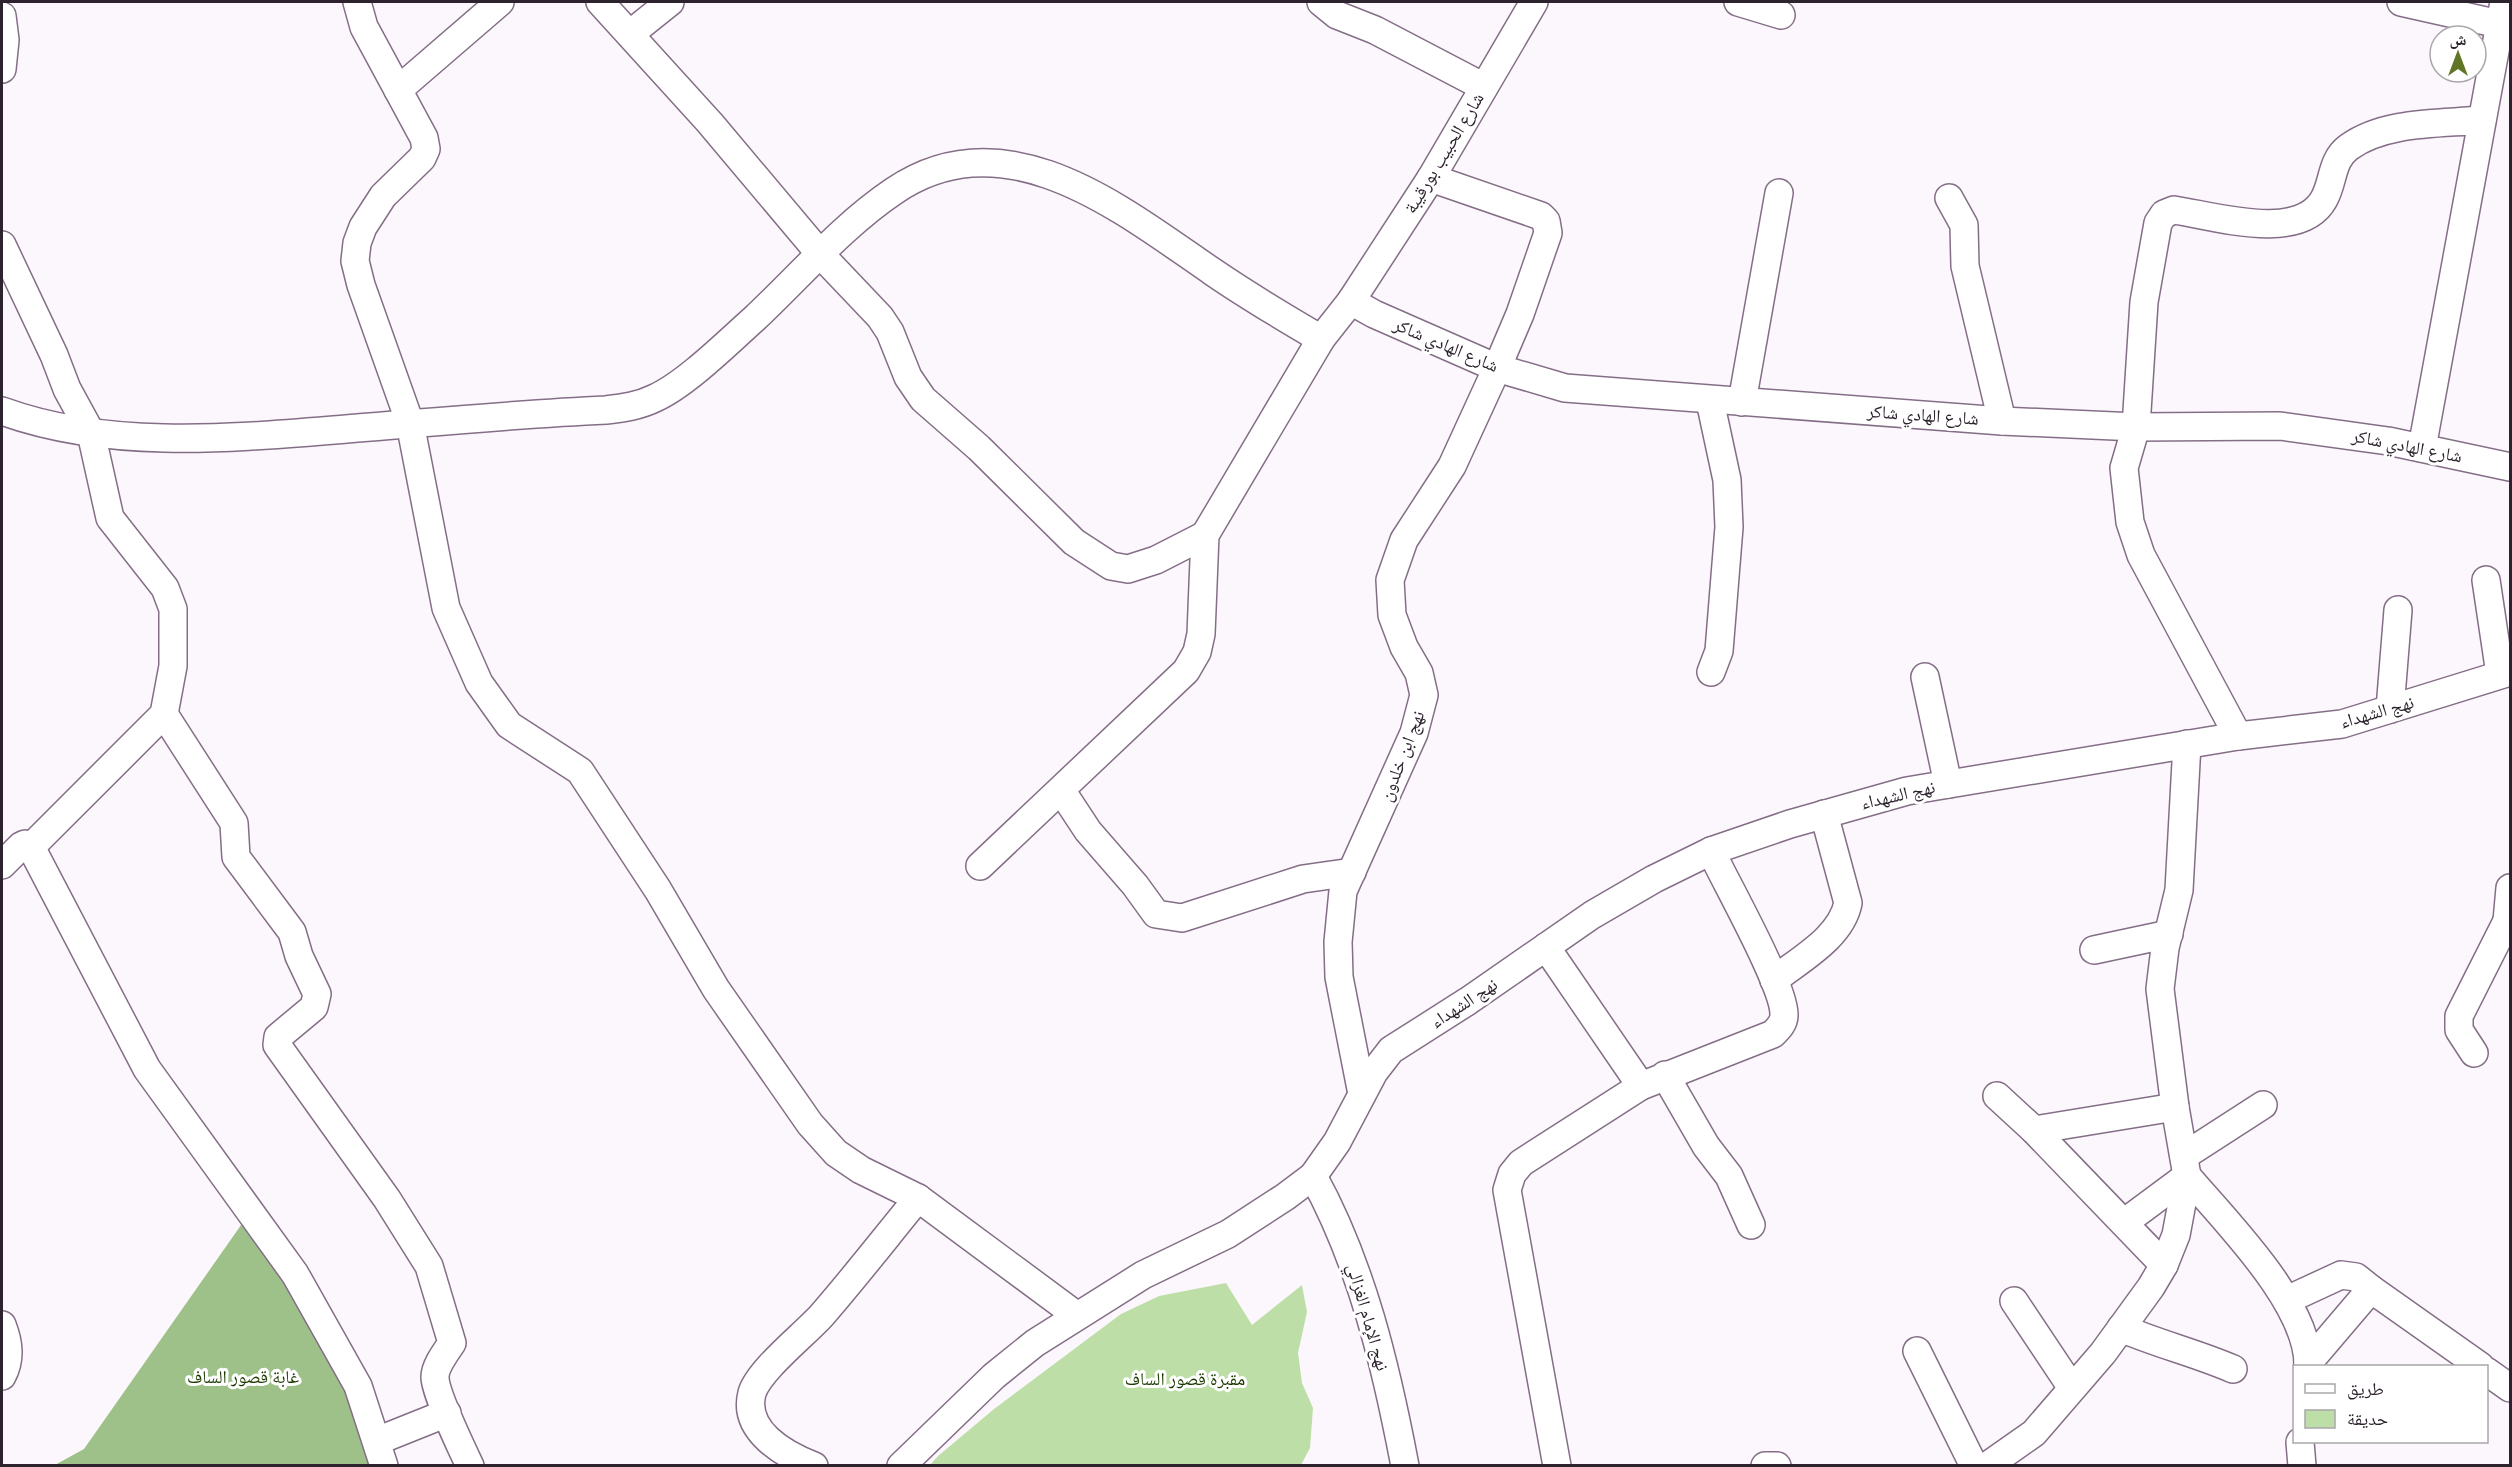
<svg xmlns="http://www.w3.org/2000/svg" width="2512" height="1467" font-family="'IBM Plex Sans','Noto Naskh Arabic',sans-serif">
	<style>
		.green { fill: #bddfa7 }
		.forest { fill: #9ec189 }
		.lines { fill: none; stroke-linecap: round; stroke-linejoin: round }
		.minor-casing { stroke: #846e87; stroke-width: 30 }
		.minor { stroke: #fff; stroke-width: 27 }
		.labels { text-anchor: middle; stroke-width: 6; stroke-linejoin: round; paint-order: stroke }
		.street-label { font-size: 18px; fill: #2d232e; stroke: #fff }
		.park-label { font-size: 18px; fill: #1c3a00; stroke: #fff }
	</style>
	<rect width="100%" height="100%" fill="#fcf7fc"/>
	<path class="green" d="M1226 1283 1252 1325 1302 1285 1307 1312 1298 1353 1302 1383 1313 1408 1310 1448 1301 1465H930L938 1456 994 1409 1121 1314 1159 1296Z"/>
	<path class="forest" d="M246 1218 355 1391 381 1466H53L84 1449Z"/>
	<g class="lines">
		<defs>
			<g id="minor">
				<path d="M357 2 364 27 424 138 426 149 422 158 383 196 363 227 357 243 355 261 361 285 410 423 446 608 479 683 509 725 580 771 658 890 716 989 810 1124 836 1153 861 1170 918 1198 1076 1315"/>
				<path d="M600 2 710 123 821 255 880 317 890 332 908 377 923 399 979 448 1074 542 1111 566 1128 569 1156 560 1205 535"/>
				<path d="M1321 2 1337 15 1375 30 1484 87"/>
				<path d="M1738 2 1781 15"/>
				<path d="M2401 2 2499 24"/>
				<path d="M2 16 5 40 2 69"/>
				<path d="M630 34 670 2"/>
				<path d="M398 90 500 2"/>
				<path d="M1949 198 1964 225 1965 266 2002 421"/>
				<path d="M2 245 54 355 67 389 91 433 110 518 165 588 173 609V666L164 714 31 847"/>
				<path d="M1351 301 1374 314 1497 368 1565 388 2002 421 2136 427 2280 426 2388 441 2510 467"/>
				<path d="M1710 401 1727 480 1729 527 1719 651 1711 672"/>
				<path d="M1742 402 1779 193"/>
				<path d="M2 411C107 449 224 439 334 430 425 423 515 414 606 410 623 408 639 406 655 398 686 384 727 343 754 319 800 276 842 226 894 191 1006 115 1121 209 1213 272 1248 296 1285 318 1321 339"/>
				<path d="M2422 448 2504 2"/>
				<path d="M2486 580 2500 674"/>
				<path d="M1925 677 1948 784"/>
				<path d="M2390 709 2398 610"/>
				<path d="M164 714 234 823 236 857 292 932 299 956 317 994 314 1007 278 1037 277 1045 387 1199 429 1266 452 1343C446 1352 435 1366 435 1377 435 1393 462 1449 470 1466"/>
				<path d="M2238 736 2141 555 2130 522 2124 468 2136 427 2144 302 2158 223 2164 214 2174 210C2214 216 2300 243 2324 199 2334 181 2331 160 2349 147 2385 121 2440 124 2482 120"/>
				<path d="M1061 790 1088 831 1135 885 1156 914 1182 918 1303 879 1352 872"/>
				<path d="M2 865 21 846 25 844 31 847 147 1069 295 1274 358 1386 384 1466"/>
				<path d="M980 866 1186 671 1197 652 1201 634 1205 535 1321 339 1351 301 1431 178 1534 2"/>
				<path d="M2510 888 2507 921 2510 923"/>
				<path d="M1546 947 1641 1086 1773 1034C1779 1028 1784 1023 1784 1015 1785 987 1726 883 1711 851"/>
				<path d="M2094 950 2169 934"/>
				<path d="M1774 980C1799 960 1841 938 1848 903L1824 814"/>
				<path d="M2474 1053 2459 1030V1016L2507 921"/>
				<path d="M1665 1075 1706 1146 1729 1176 1751 1225"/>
				<path d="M1362 1094 1339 977 1338 942 1343 891 1414 733 1424 695 1419 673 1404 647 1392 615 1390 580 1404 540 1452 466 1497 368 1520 314 1548 233 1546 221 1541 216 1431 178"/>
				<path d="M1997 1096 2034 1130 2164 1265"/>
				<path d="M2034 1130 2175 1107"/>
				<path d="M2184 1156 2263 1105"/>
				<path d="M1313 1176C1362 1265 1386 1366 1405 1466"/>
				<path d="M2125 1222 2187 1176C2226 1222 2309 1304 2308 1366"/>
				<path d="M2287 1300 2341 1275 2356 1277 2371 1289"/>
				<path d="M2014 1301 2072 1388"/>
				<path d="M2 1325C9 1343 11 1359 2 1376"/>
				<path d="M2121 1328C2158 1344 2196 1353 2233 1369"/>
				<path d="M1917 1351 1974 1466"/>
				<path d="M2308 1363 2371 1289 2480 1366"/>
				<path d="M2486 1371 2510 1388"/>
				<path d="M377 1441 447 1413"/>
				<path d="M2300 1442 2302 1466"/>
				<path d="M814 1466C785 1455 742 1431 752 1393 759 1370 805 1334 822 1315 855 1277 886 1237 918 1198"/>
				<path d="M901 1466 994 1376 1035 1343 1143 1275 1228 1234 1285 1197 1313 1176 1337 1142 1374 1072 1391 1050 1468 1001 1592 915 1654 879 1711 851 1790 824 1907 791 2238 736 2342 724 2510 672"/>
				<path d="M1557 1466 1507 1190 1512 1174 1521 1163 1641 1086"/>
				<path d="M1765 1466H1777"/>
				<path d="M1987 1466 2034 1433 2103 1353 2151 1287 2164 1265 2176 1235 2187 1176 2175 1107 2160 989 2165 948 2179 890 2187 744"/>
			</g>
		</defs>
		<use href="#minor" class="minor-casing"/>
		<use href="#minor" class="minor"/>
	</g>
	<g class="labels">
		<g class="street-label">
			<text transform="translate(1444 153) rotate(-59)" y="6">شارع الحبيب بورقيبة</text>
			<text transform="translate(1446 345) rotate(23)" y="6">شارع الهادي شاكر</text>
			<text transform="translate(1923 415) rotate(4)" y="6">شارع الهادي شاكر</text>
			<text transform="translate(2407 446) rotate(11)" y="6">شارع الهادي شاكر</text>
			<text transform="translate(2377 712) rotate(-16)" y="6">نهج الشهداء</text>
			<text transform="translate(1402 756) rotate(-69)" y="6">نهج ابن خلدون</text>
			<text transform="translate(1898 795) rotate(-13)" y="6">نهج الشهداء</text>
			<text transform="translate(1464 1003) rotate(-33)" y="6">نهج الشهداء</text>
			<text transform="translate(1368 1317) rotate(74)" y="6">نهج الإمام الغزالي</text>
		</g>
		<g class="park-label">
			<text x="243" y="1383">غابة قصور الساف</text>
			<text x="1185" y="1385">مقبرة قصور الساف</text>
		</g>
	</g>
	<rect width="2512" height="1467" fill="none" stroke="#2d232e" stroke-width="6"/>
	<rect x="2293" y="1365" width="195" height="78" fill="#ffffff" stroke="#aba7ab" stroke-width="1.5"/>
	<rect x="2305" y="1384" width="30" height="9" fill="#ffffff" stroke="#aba7ab" stroke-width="1.5"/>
	<text x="2347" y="1395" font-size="18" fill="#2d232e">طريق</text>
	<rect x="2305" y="1410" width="30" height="18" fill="#bddfa7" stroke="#aba7ab" stroke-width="1.5"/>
	<text x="2347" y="1425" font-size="18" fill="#2d232e">حديقة</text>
	<g transform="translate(2458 54)"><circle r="28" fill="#ffffff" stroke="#aba7ab" stroke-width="1.5"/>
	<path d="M0-4.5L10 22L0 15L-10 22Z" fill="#607525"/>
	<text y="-9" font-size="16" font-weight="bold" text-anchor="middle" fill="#2d232e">ش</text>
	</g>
</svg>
